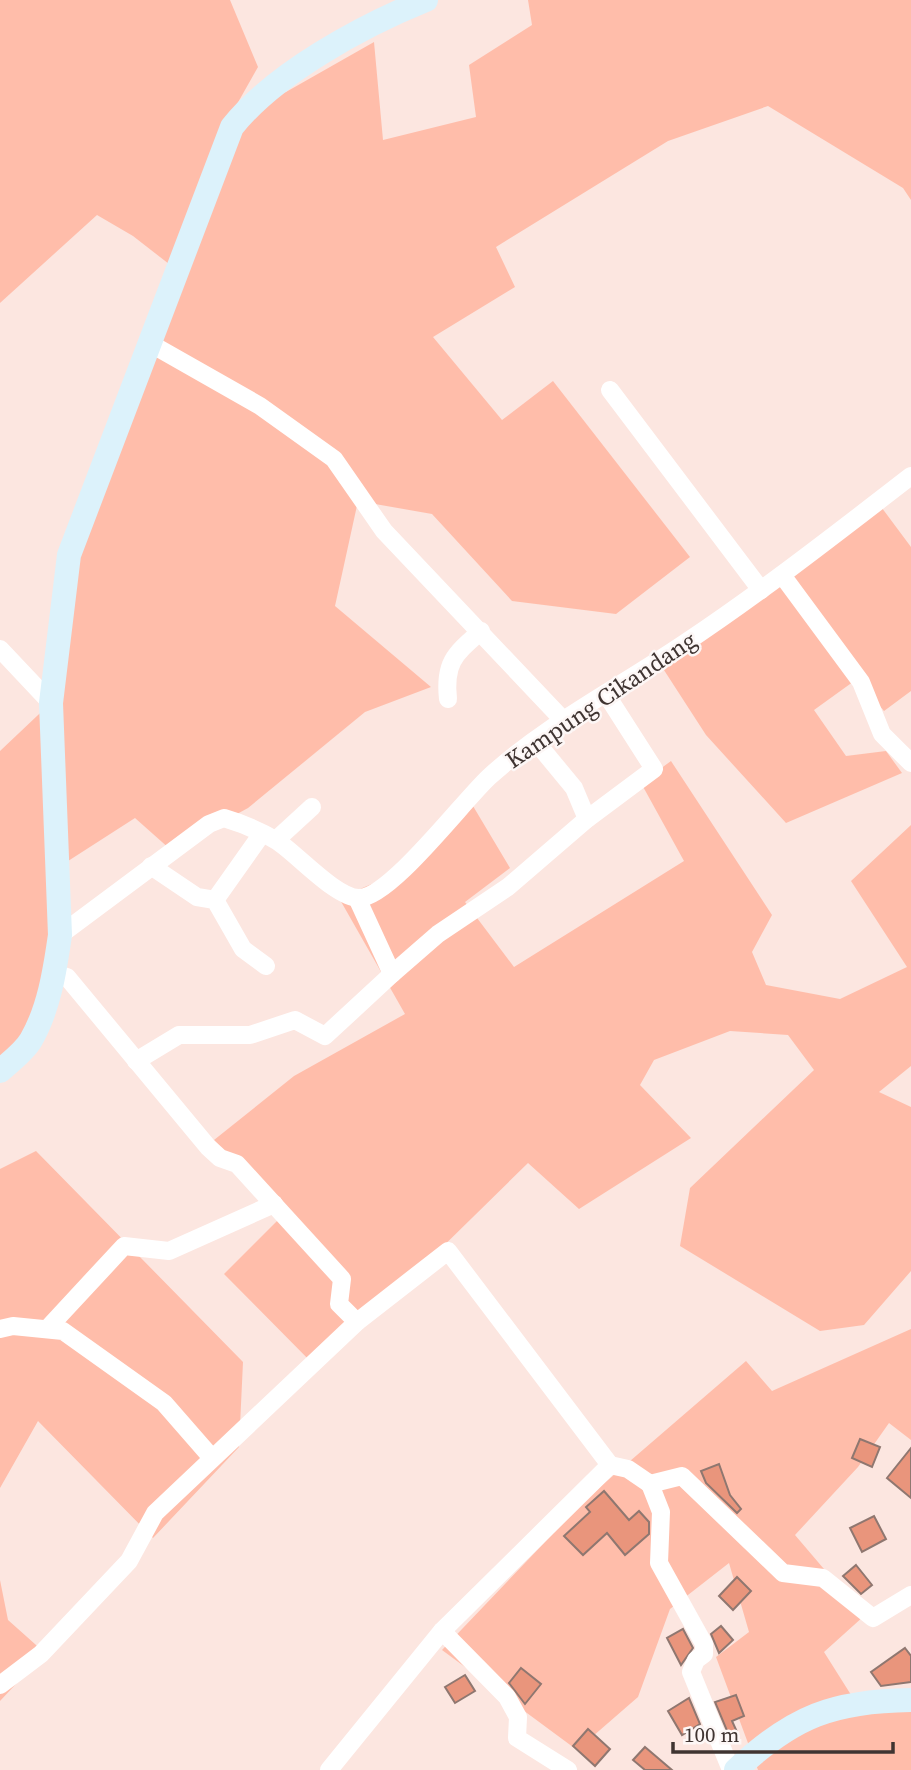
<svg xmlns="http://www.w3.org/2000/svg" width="911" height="1770" font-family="'Source Serif 4',serif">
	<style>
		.green { fill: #ffbdaa }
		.building { fill: #e9957c; stroke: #8f7770; stroke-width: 2 }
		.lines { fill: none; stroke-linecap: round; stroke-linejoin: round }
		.street { stroke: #fff; stroke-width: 18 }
		.secondary { stroke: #dcf2fb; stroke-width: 24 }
		.labels { text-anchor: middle; stroke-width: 5; stroke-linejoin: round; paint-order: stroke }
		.street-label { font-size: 24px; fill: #3f3431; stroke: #fdf7f6 }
	</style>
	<rect width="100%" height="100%" fill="#fce6e0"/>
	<g class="green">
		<path d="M0 0H230L258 67 232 113 286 92 374 42 383 140 476 117 469 65 532 25 528 0H911V200L903 188 768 106 668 141 496 247 515 287 433 337 502 420 553 381 690 557 616 614 512 601 432 514 358 501 335 606 431 687 365 712 248 808 171 850 135 818 65 863 69 944 0 1074V751L56 698 71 547 178 271 133 236 97 215 0 303Z"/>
		<path d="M879 504 911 547V691L884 711 857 679 814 710 846 756 886 751 902 773 786 823 706 735 662 667Z"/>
		<path d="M671 761 772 915 752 952 766 985 840 999 907 967 851 881 911 825V1066L879 1092 911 1107V1271L864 1325 820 1331 680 1246 690 1188 814 1070 788 1035 730 1031 654 1060 640 1085 691 1138 579 1209 528 1163 318 1369 224 1274 283 1215 214 1140 294 1076 405 1014 339 898 416 865 470 801 510 868 465 902 514 967 684 861 641 783Z"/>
		<path d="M36 1151 243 1362 239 1447 153 1538 38 1421 0 1488V1169Z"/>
		<path d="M911 1329V1440L889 1423 858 1467 795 1535 864 1616 824 1652 853 1698 911 1701V1770H758L716 1657 749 1632 729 1563 670 1609 638 1697 577 1750 442 1650 586 1499 746 1361 772 1391Z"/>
		<path d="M0 1580 8 1620 45 1653 0 1701Z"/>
	</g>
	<g class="building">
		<path d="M860 1439 880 1447 872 1467 852 1458Z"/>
		<path d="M911 1448V1498L887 1478Z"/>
		<path d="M719 1464 730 1495 741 1509 737 1513 706 1483 701 1471Z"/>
		<path d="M604 1491 629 1520 639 1511 649 1522V1534L625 1555 607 1533 583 1555 564 1536 590 1512 586 1507Z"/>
		<path d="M874 1516 886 1539 862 1552 850 1528Z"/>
		<path d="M856 1565 872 1585 861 1594 843 1576Z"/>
		<path d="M737 1577 751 1591 733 1610 719 1596Z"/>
		<path d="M721 1626 733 1640 719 1653 711 1634Z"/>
		<path d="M683 1629 693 1648 681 1665 667 1638Z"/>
		<path d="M905 1648 911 1656V1682L881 1686 871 1672Z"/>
		<path d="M521 1668 541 1684 525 1704 509 1683Z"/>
		<path d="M465 1675 475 1691 455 1703 445 1687Z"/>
		<path d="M736 1695 744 1716 732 1721 738 1734 730 1738 715 1702Z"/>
		<path d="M689 1698 700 1724 682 1735 668 1711Z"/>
		<path d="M588 1729 610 1749 595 1766 573 1746Z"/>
		<path d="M645 1747 672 1770H645L633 1760Z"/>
	</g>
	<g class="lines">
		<g class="street">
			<path d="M151 344 260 406 334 459 384 531 564 721"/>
			<path d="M610 390 761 590"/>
			<path d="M782 575 861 682 882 734 911 763"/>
			<path d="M0 649 51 703"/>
			<path d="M448 699C444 662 455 654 481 631"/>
			<path d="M536 742 574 788 587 819"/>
			<path d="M276 840 312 807"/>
			<path d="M151 866 197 897 215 900 243 949 266 966"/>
			<path d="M215 900 261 835"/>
			<path d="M60 935 209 824 224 818C241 823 262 832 277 841 297 854 336 898 359 898 390 898 463 801 489 777 547 724 620 687 685 643 763 591 837 533 911 476"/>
			<path d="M54 973 67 977 208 1147 220 1158 237 1164 342 1279 339 1304 357 1322"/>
			<path d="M392 974 438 934 508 887 587 819 654 769 606 694"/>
			<path d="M136 1061 179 1035H250L295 1020 325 1036 392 974 357 898"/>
			<path d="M0 1329 13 1326 63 1331 164 1403 212 1458"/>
			<path d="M47 1329 124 1246 169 1251 274 1204"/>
			<path d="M650 1484 661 1512 659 1563 704 1644V1654L696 1660 691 1672 731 1770"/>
			<path d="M442 1631 507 1697 518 1717 517 1738 568 1770"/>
			<path d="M0 1685 41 1654 129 1561 155 1513 357 1322 448 1251 610 1465 628 1469 650 1484 682 1476 783 1573 823 1578 873 1618 911 1595"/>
			<path d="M329 1770 442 1631 610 1465"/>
		</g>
		<g class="secondary">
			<path d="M0 1071C10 1062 24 1052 31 1040 49 1009 55 970 60 935L51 703 69 555 232 127C275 73 362 26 426 0"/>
			<path d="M736 1770C793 1716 834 1701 911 1700"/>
		</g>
	</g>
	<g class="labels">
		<g class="street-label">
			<text transform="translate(601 700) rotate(-34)" y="8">Kampung Cikandang</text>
		</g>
	</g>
	<path d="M673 1742v10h220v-10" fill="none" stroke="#3f3431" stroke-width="3.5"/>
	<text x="684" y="1742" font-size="21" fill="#3f3431" stroke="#fdf7f6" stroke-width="5" paint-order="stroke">100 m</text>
</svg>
